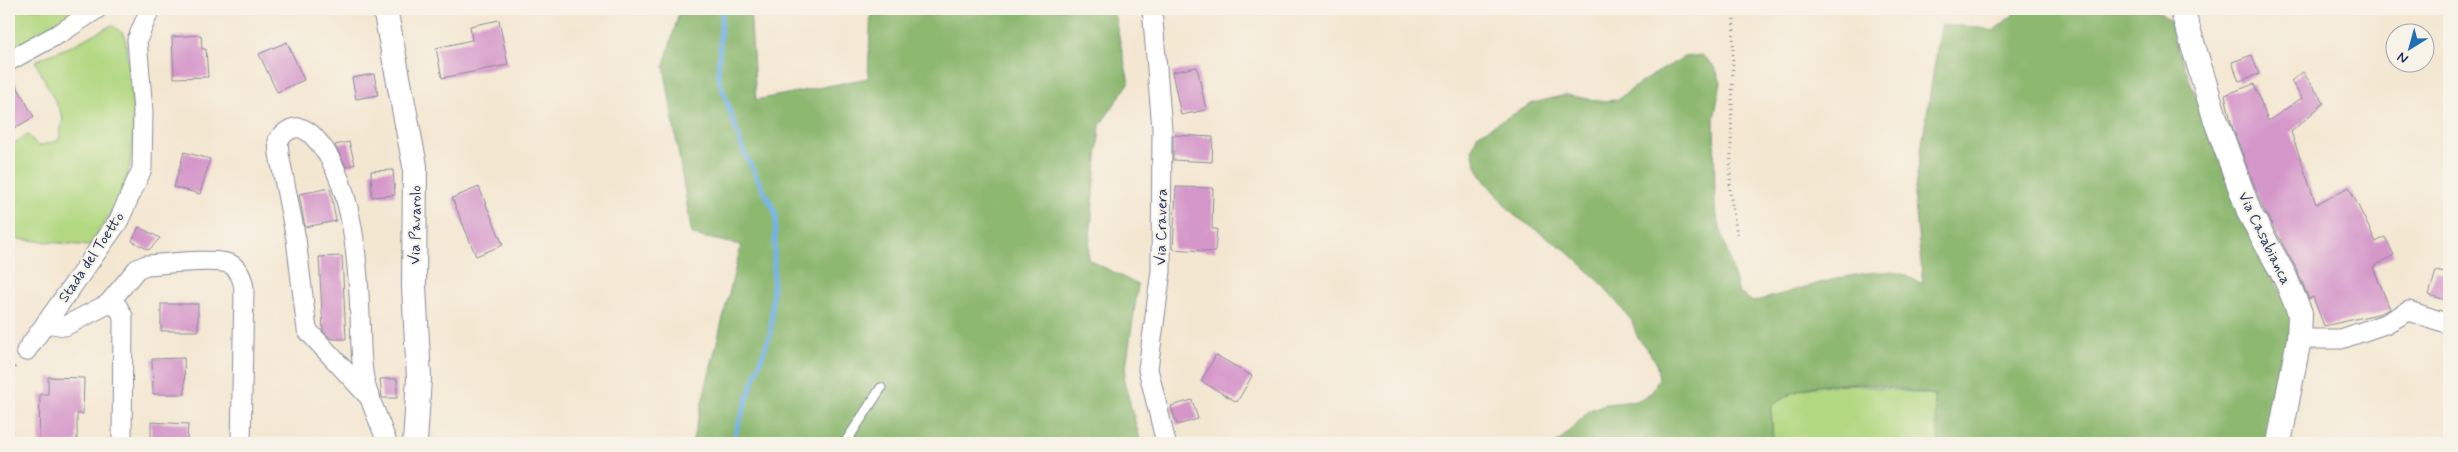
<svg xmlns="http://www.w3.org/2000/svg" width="2458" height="452" font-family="Mynerve,sans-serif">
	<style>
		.green { fill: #b2d881; stroke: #668470 }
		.forest { fill: #8db86f; stroke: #547466 }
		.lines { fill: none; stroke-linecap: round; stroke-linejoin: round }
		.stream { stroke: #74b2e6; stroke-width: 5 }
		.building { fill: #d597ca }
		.service-casing { stroke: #888b98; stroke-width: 11 }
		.minor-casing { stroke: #888b98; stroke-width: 21 }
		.tertiary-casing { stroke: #888b98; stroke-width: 26 }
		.path { stroke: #888b98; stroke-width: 3; stroke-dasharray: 1 4; stroke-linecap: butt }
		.service { stroke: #fff; stroke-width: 9 }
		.minor { stroke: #fff; stroke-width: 19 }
		.tertiary { stroke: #fff; stroke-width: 24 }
		.labels { text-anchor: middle; stroke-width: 4.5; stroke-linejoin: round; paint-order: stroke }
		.street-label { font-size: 15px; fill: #1b2f5e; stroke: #f7f3e8 }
	</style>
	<rect width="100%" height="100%" fill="#f7f3e8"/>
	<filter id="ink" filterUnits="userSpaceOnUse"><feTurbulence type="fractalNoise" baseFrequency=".02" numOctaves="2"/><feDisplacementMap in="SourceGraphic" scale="10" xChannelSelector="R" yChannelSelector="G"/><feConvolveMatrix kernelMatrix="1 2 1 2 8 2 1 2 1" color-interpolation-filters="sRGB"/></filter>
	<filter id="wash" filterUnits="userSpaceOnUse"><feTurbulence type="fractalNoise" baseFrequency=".0096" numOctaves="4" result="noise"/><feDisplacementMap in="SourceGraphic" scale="20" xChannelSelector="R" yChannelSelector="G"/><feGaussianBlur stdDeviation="1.12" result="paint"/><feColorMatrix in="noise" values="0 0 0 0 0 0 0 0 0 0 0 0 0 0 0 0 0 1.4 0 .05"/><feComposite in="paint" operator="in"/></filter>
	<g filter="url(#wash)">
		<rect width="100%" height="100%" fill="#f4e7d2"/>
		<g class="green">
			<path d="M9 9H90L9 57Z"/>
			<path d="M112 25 125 35C131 87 142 147 120 197 112 214 99 230 89 246L9 238V146L28 135 39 146 59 140 63 117 35 61 71 46Z"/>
			<path d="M1850 384 1934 395 1939 443H1773L1771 407C1796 386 1818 386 1850 384Z"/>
		</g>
		<g class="forest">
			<path d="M680 9H750L756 100 868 78 871 9H1113L1129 83 1100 125 1088 259 1138 285 1124 381 1141 443H692L741 245 692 235 664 66Z"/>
			<path d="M2020 9H2157L2170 21 2178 49 2229 185 2265 266 2290 306 2294 330 2273 443H1939L1934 395C1882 386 1814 369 1771 407L1773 443H1557L1590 410 1605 404 1637 401 1652 392 1659 378 1656 362 1637 336 1632 321 1601 283 1566 250 1514 215 1483 179 1476 166 1472 150 1477 135 1533 103 1566 95 1600 101 1617 100 1643 81 1684 57 1702 55 1715 67 1721 83 1714 118 1715 209 1739 293 1753 302C1789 293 1868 264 1902 274 1909 277 1916 281 1923 284L1914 194 1941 25 1977 27 1993 31Z"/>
		</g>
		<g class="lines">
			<path class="stream" d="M722 9 718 76 743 150 776 214 771 331 732 443"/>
		</g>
		<g id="blocks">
			<g class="building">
				<path d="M499 20 508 65 442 78 436 48 472 40 470 26Z"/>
				<path d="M201 35 202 49H206L208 77 174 78 172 37Z"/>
				<path d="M287 42 304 80 277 92 259 54Z"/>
				<path d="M2252 55 2259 74 2239 81 2232 62Z"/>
				<path d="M1197 67 1206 110 1181 115 1172 72Z"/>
				<path d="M9 72 34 117 9 131Z"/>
				<path d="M2303 72 2324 103 2291 132 2316 204 2349 187 2376 242 2385 237 2394 255 2373 267 2390 309 2378 314 2324 326 2313 297 2309 299 2297 270 2263 208 2232 126 2225 95 2254 84 2268 121 2302 98 2291 81Z"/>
				<path d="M374 74 378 95 356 99 352 78Z"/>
				<path d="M1173 135 1213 137 1212 162 1173 160Z"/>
				<path d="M349 142 355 164 346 167 335 145Z"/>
				<path d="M184 152 210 159 200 194 174 187Z"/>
				<path d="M393 170 395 195 372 197 371 171Z"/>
				<path d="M479 187 503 245 476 256 452 198Z"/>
				<path d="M1176 187 1213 188 1212 229H1217L1215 252 1173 249Z"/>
				<path d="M330 188 336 221 305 227 299 194Z"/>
				<path d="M139 227 160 238 149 250 132 241Z"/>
				<path d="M342 256 346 339H331L323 331 319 257Z"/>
				<path d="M2436 271 2449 274V301L2429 295Z"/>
				<rect x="161" y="304" width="37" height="27"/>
				<path d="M1216 355 1252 376 1237 402 1201 381Z"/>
				<path d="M184 358 185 394H153L152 359Z"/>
				<path d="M48 377 84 378 83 414H77V443H39L40 394H48Z"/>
				<path d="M380 379H397V398H382Z"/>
				<path d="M1192 400 1198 419 1177 425 1171 406Z"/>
				<path d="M151 422 188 424 187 443H151Z"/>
			</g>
		</g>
	</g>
	<g filter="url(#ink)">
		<use href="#blocks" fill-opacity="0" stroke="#888b98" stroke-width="1"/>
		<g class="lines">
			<defs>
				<path id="service" d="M845 443 881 388"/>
				<g id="minor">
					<path d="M1152 9 1162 129 1161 271 1148 369 1166 443"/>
					<path d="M9 61 62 32 97 9"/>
					<path d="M108 304 137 269 146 265C163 264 219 257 232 265 240 271 243 280 244 289L241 443"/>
					<path d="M46 323 65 326 108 304 118 307 123 316 122 443"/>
					<path d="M2299 339H2341L2385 324 2409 311 2449 324"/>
					<path d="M26 351 118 222 142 169 143 111 137 40 150 9"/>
					<path d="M371 399 307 330 296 239 279 154 278 140C289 127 299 123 312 135 353 174 358 262 360 315 361 337 360 362 365 383 369 400 381 424 387 443"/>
				</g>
				<g id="tertiary">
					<path d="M385 9 415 166 414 287 419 378 415 443"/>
					<path d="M2182 9 2216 121 2250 214 2285 277 2300 313 2299 339 2279 443"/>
				</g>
			</defs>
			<use href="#service" class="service-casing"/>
			<use href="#minor" class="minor-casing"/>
			<use href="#tertiary" class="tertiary-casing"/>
			<g class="path">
				<path d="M1734 9 1730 193 1737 234"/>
				<path d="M9 376 17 364"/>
			</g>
			<use href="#service" class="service"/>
			<use href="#minor" class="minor"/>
			<use href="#tertiary" class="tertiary"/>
		</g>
	</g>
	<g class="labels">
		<g class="street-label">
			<text transform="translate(415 225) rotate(-89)" y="5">Via Pavarolo</text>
			<text transform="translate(1161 227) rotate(-89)" y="5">Via Cravera</text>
			<text transform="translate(2265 238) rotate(64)" y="5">Via Casabianca</text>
			<text transform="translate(91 257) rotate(-56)" y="5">Stada del Toetto</text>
		</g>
	</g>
	<rect width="2458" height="452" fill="none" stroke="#f7f3e8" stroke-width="30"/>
	<g transform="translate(2410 48) rotate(217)"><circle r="24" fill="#f7f3e8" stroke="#9fa5b1"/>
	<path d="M0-4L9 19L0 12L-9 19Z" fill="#1f6fb2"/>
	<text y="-8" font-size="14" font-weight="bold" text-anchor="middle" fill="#1b2f5e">N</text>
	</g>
</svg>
